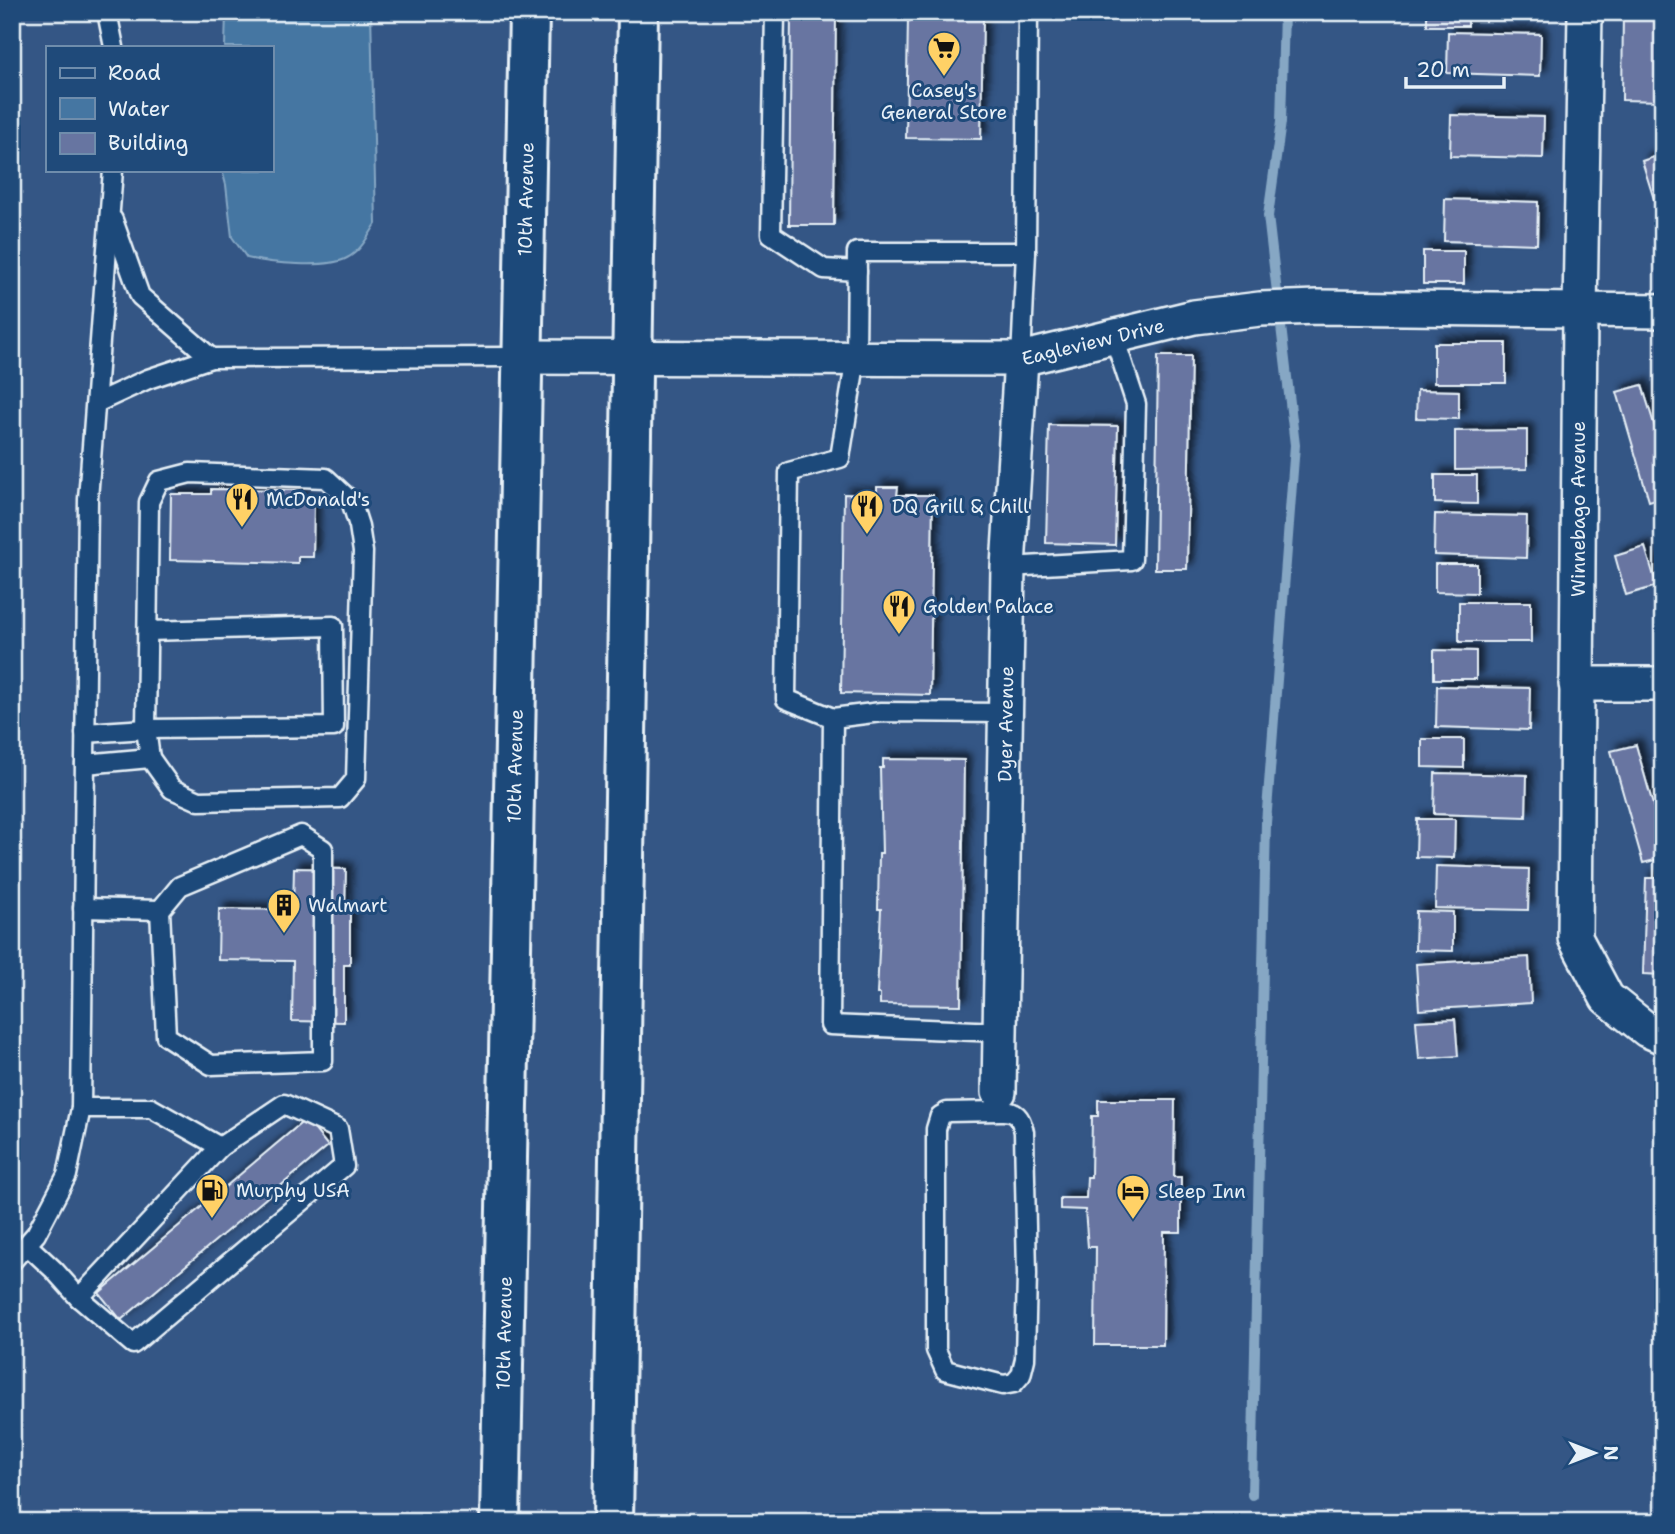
<svg xmlns="http://www.w3.org/2000/svg" width="1675" height="1534" font-family="'Shantell Sans',sans-serif">
	<style>
		.water { fill: #4576a2; stroke: #86a7c4; stroke-width: 2 }
		.lines { fill: none; stroke-linecap: round; stroke-linejoin: round }
		.stream { stroke: #86a7c4; stroke-width: 10 }
		.building { fill: #6775a1; stroke: #e8f1f8; stroke-width: 2; filter: url(#shadow) }
		.lane-casing { stroke: #e8f1f8; stroke-width: 23 }
		.street-casing { stroke: #e8f1f8; stroke-width: 38 }
		.primary-casing { stroke: #e8f1f8; stroke-width: 44 }
		.lane { stroke: #1f4a7a; stroke-width: 18 }
		.street { stroke: #1f4a7a; stroke-width: 33 }
		.primary { stroke: #1f4a7a; stroke-width: 38 }
		.labels { text-anchor: middle; stroke-width: 6; stroke-linejoin: round; paint-order: stroke }
		.poi-label { font-size: 19px; fill: #e8f1f8; stroke: #1f4a7a; text-anchor: start }
		.street-label { font-size: 19px; fill: #e8f1f8; stroke: #1f4a7a }
	</style>
	<defs>
		<filter id="shadow"><feDropShadow dx="6" dy="-6" stdDeviation="3.5" flood-color="#0009"/></filter>
	</defs>
	<rect width="100%" height="100%" fill="#345685"/>
	<filter id="ink" filterUnits="userSpaceOnUse"><feTurbulence type="fractalNoise" baseFrequency=".0143" numOctaves="2"/><feDisplacementMap in="SourceGraphic" scale="14" xChannelSelector="R" yChannelSelector="G"/><feConvolveMatrix kernelMatrix="1 2 1 2 8 2 1 2 1" color-interpolation-filters="sRGB"/></filter>
	<g filter="url(#ink)">
		<path class="water" d="M226 12H371L376 224C368 236 361 251 347 258 327 269 269 263 247 258L232 237 226 185 222 170H271V47H225Z"/>
		<g class="lines">
			<path class="stream" d="M1252 1495 1266 823 1295 445 1268 216 1281 122 1284 12"/>
		</g>
		<g class="building">
			<path d="M791 12H836L834 225H789Z"/>
			<rect x="1427" y="12" width="41" height="14"/>
			<path d="M1623 12H1663L1662 101 1622 100Z"/>
			<path d="M908 17 983 19 981 139 906 138Z"/>
			<path d="M1448 32 1541 34 1540 76 1447 73Z"/>
			<path d="M1451 115 1544 117 1543 158 1450 156Z"/>
			<path d="M1663 154V228L1642 161Z"/>
			<path d="M1445 199 1538 202 1537 244 1444 241Z"/>
			<rect x="1423" y="251" width="41" height="33"/>
			<rect x="1434" y="343" width="72" height="40"/>
			<path d="M1158 356H1191L1187 569H1155Z"/>
			<path d="M1642 385 1663 453V497L1649 501 1617 392Z"/>
			<path d="M1417 390 1459 391V419L1416 418Z"/>
			<path d="M1049 425 1118 426 1115 545 1046 543Z"/>
			<path d="M1527 430V469L1455 470V431Z"/>
			<path d="M1435 475H1477V504L1435 503Z"/>
			<path d="M877 487H898L897 495H933L930 695 841 693 844 494 877 495Z"/>
			<path d="M211 489 300 490 299 501 314 502 313 557H298V563L170 560 171 494H211Z"/>
			<path d="M1435 514 1527 516 1526 558 1434 555Z"/>
			<path d="M1645 547 1657 586 1626 595 1615 556Z"/>
			<path d="M1435 564H1477V593L1435 592Z"/>
			<rect x="1459" y="602" width="72" height="40"/>
			<path d="M1434 650 1476 651V679H1434Z"/>
			<path d="M1437 686 1530 688 1529 730 1436 727Z"/>
			<path d="M1422 739H1464V768L1422 767Z"/>
			<path d="M1636 745 1663 840V858L1643 863 1611 751Z"/>
			<path d="M883 759 964 760 961 1005 880 1004V994H877L881 909H878L879 853H882L880 768H883Z"/>
			<path d="M1435 773 1527 775 1526 817 1434 814Z"/>
			<path d="M1417 819H1455L1454 858 1416 857Z"/>
			<path d="M1436 866 1529 869 1528 910 1435 908Z"/>
			<path d="M294 868 346 869 345 911H350V965H344V1022L292 1021 293 961 218 960 219 909 293 910Z"/>
			<path d="M1646 878H1663V975L1643 974Z"/>
			<path d="M1416 911 1453 912V951L1415 950Z"/>
			<path d="M1529 957 1531 1003 1419 1010 1416 964Z"/>
			<path d="M1455 1019 1458 1056 1419 1059 1416 1021Z"/>
			<path d="M1098 1100H1175L1174 1177H1181V1232H1164L1163 1345H1095L1096 1247H1088L1085 1210 1060 1209V1198H1086L1087 1177H1091L1092 1116H1098Z"/>
			<path d="M306 1119 328 1146 121 1320 99 1293Z"/>
		</g>
		<g class="lines">
			<defs>
				<g id="lane">
					<path d="M107 12 114 47"/>
					<path d="M775 12 771 234 824 269 857 271"/>
					<path d="M113 220 140 296 211 358"/>
					<path d="M1026 252 1028 12"/>
					<path d="M96 403 148 379 211 358 521 357"/>
					<path d="M190 473 326 478 351 501 359 526 363 552 356 779 340 798 199 801 172 789 150 758 146 729 149 502 159 481Z"/>
					<path d="M1008 567 1132 560 1136 404 1114 337"/>
					<path d="M833 718 881 712 1005 713"/>
					<path d="M85 733 146 729 334 727 333 626 148 631"/>
					<path d="M85 764 150 758"/>
					<path d="M301 835 323 849V1061L211 1065 166 1036 160 910 180 886Z"/>
					<path d="M83 908 160 910"/>
					<path d="M1000 1032 830 1025 833 718 786 699 789 472 840 458 856 357 857 252H1026L1021 359"/>
					<path d="M999 1092 1000 1111 947 1112 940 1116 936 1129V1350L945 1370 1003 1385 1014 1383 1021 1375 1025 1359 1027 1274 1024 1132C1021 1117 1016 1110 1000 1111"/>
					<path d="M27 1245 54 1270 79 1298 220 1147 151 1108H81"/>
					<path d="M12 1261 36 1234 67 1175 81 1108 88 499 113 170"/>
					<path d="M79 1298 133 1344 344 1166 338 1129 284 1104 220 1147"/>
				</g>
				<g id="street">
					<path d="M1585 12 1580 311 1575 938 1607 998 1647 1030 1663 1037"/>
					<path id="s1" d="M521 357 1021 359 1194 317 1260 309 1318 307 1663 311"/>
					<path d="M1576 684H1663"/>
					<path id="s2" d="M999 1092 1008 567 1021 359"/>
				</g>
				<g id="primary">
					<path id="s3" d="M500 1522 529 12"/>
					<path d="M613 1522 638 12"/>
				</g>
			</defs>
			<use href="#lane" class="lane-casing"/>
			<use href="#street" class="street-casing"/>
			<use href="#primary" class="primary-casing"/>
			<use href="#lane" class="lane"/>
			<use href="#street" class="street"/>
			<use href="#primary" class="primary"/>
		</g>
	</g>
	<defs>
		<symbol id="supermarket-pin" viewBox="-11 -11 22 30"><path d="M0 17L-7.5 6A9.5 9.5 0 1 1 7.5 6Z" fill="#ffd166" stroke="#1f4a7a"/><path d="M-6-5.5h2.5l.6 2H6L4.5 2H-2.5L-4.4-4H-6ZM-1.5 3.2a1.3 1.3 0 1 0 .1 0ZM3 3.2a1.3 1.3 0 1 0 .1 0Z" fill="#111"/></symbol>
		<symbol id="restaurant-pin" viewBox="-11 -11 22 30"><path d="M0 17L-7.5 6A9.5 9.5 0 1 1 7.5 6Z" fill="#ffd166" stroke="#1f4a7a"/><path d="M-5-6h1v4h1v-4h1v4h1v-4h1v5L-1.5 .5V6h-2V.5L-5-1ZM5-6V6H3V1.5H1.5Q1.5-4 5-6Z" fill="#111"/></symbol>
		<symbol id="building-pin" viewBox="-11 -11 22 30"><path d="M0 17L-7.5 6A9.5 9.5 0 1 1 7.5 6Z" fill="#ffd166" stroke="#1f4a7a"/><path d="M-4-6H4V6H1V3H-1V6H-4ZM-2.5-4.3h1.7v1.8h-1.7ZM.8-4.3h1.7v1.8H.8ZM-2.5-1h1.7V.8h-1.7ZM.8-1h1.7V.8H.8Z" fill="#111"/></symbol>
		<symbol id="fuel-pin" viewBox="-11 -11 22 30"><path d="M0 17L-7.5 6A9.5 9.5 0 1 1 7.5 6Z" fill="#ffd166" stroke="#1f4a7a"/><path d="M-5.5-6h7V0h2V4h1.3V-2.5L3-4.5l.8-.8L6-3V5H2.5V1h-1V6h-7ZM-4.2-4.7v3.2H.2V-4.7Z" fill="#111"/></symbol>
		<symbol id="hotel-pin" viewBox="-11 -11 22 30"><path d="M0 17L-7.5 6A9.5 9.5 0 1 1 7.5 6Z" fill="#ffd166" stroke="#1f4a7a"/><path d="M-6-4.5h1.5V1H6V5H4.5V3h-9V5H-6ZM-4 0a1.8 1.8 0 1 1 3.6 0ZM.5 0V-2.5h3Q6-2.5 6 0Z" fill="#111"/></symbol>
	</defs>
	<g fill-rule="evenodd">
		<use href="#supermarket-pin" x="925" y="29" width="38" height="52"/>
		<use href="#restaurant-pin" x="223" y="480" width="38" height="52"/>
		<use href="#restaurant-pin" x="848" y="487" width="38" height="52"/>
		<use href="#restaurant-pin" x="880" y="587" width="38" height="52"/>
		<use href="#building-pin" x="265" y="886" width="38" height="52"/>
		<use href="#fuel-pin" x="193" y="1171" width="38" height="52"/>
		<use href="#hotel-pin" x="1114" y="1172" width="38" height="52"/>
	</g>
	<g class="labels">
		<g class="poi-label">
			<text x="944" y="97" text-anchor="middle">Casey's<tspan x="944" dy="22">General Store</tspan></text>
			<text x="266" y="506">McDonald's</text>
			<text x="892" y="513">DQ Grill &amp; Chill</text>
			<text x="923" y="613">Golden Palace</text>
			<text x="308" y="912">Walmart</text>
			<text x="236" y="1197">Murphy USA</text>
			<text x="1158" y="1198">Sleep Inn</text>
		</g>
		<g class="street-label">
			<text dy="7" stroke="none"><textPath href="#s3" startOffset="1323">10th Avenue</textPath></text>
			<text dy="7" stroke="none"><textPath href="#s1" startOffset="574">Eagleview Drive</textPath></text>
			<text transform="translate(1578 509) rotate(-90)" y="7">Winnebago Avenue</text>
			<text dy="7" stroke="none"><textPath href="#s2" startOffset="368">Dyer Avenue</textPath></text>
			<text dy="7" stroke="none"><textPath href="#s3" startOffset="756">10th Avenue</textPath></text>
			<text dy="7" stroke="none"><textPath href="#s3" startOffset="189">10th Avenue</textPath></text>
		</g>
	</g>
	<rect width="1675" height="1534" fill="none" stroke="#1f4a7a" stroke-width="42"/>
	<rect x="21" y="21" width="1633" height="1492" fill="none" stroke="#e8f1f8" stroke-width="2.5" filter="url(#ink)"/>
	<rect x="46" y="46" width="228" height="126" fill="#1f4a7a" stroke="#6f8dac" stroke-width="2"/>
	<rect x="60" y="68" width="35" height="10" fill="#1f4a7a" stroke="#6f8dac" stroke-width="2"/>
	<text x="108" y="80" font-size="21" fill="#e8f1f8">Road</text>
	<rect x="60" y="98" width="35" height="21" fill="#4576a2" stroke="#6f8dac" stroke-width="2"/>
	<text x="108" y="116" font-size="21" fill="#e8f1f8">Water</text>
	<rect x="60" y="133" width="35" height="21" fill="#6775a1" stroke="#6f8dac" stroke-width="2"/>
	<text x="108" y="150" font-size="21" fill="#e8f1f8">Building</text>
	<g transform="translate(1594 1453) rotate(90)" stroke="#1f4a7a" stroke-width="5" paint-order="stroke">
	<path d="M0-5L12 26L0 18L-12 26Z" fill="#e8f1f8"/>
	<text y="-10" font-size="19" font-weight="bold" text-anchor="middle" fill="#e8f1f8">N</text>
	</g>
	<path d="M1406 77v10h98v-10" fill="none" stroke="#e8f1f8" stroke-width="3.5"/>
	<text x="1416" y="77" font-size="21" fill="#e8f1f8" stroke="#1f4a7a" stroke-width="5" paint-order="stroke">20 m</text>
</svg>
